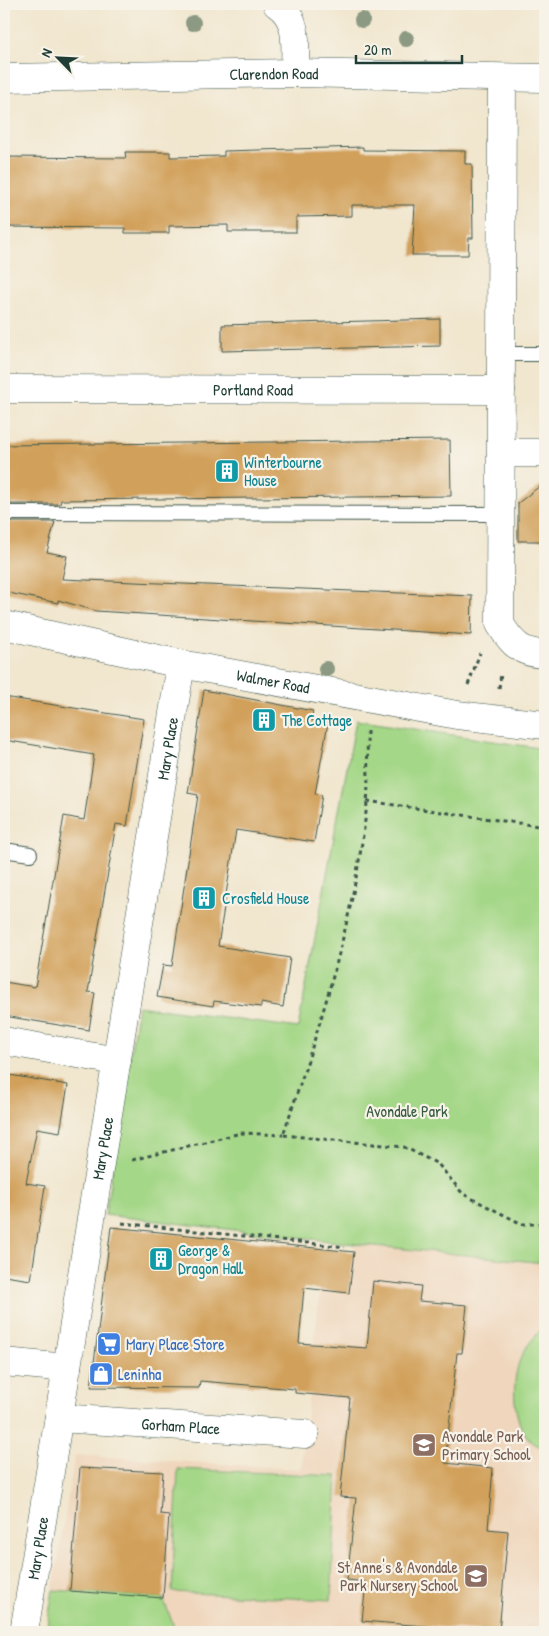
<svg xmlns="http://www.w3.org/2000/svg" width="549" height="1636" font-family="'Patrick Hand',sans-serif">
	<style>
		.built { fill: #efd6bc }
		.green { fill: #a4d787; stroke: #628a5e }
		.building { fill: #d1a05a }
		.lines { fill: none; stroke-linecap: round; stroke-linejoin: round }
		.service-casing { stroke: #3e564b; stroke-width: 16 }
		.minor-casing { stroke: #3e564b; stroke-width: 29 }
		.path { stroke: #3e564b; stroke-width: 3; stroke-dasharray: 4 4; stroke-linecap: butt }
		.service { stroke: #fff; stroke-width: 14 }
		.minor { stroke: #fff; stroke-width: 28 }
		.tree { fill: #8c9a83 }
		.labels { text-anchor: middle; stroke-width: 4.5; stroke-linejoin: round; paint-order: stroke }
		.street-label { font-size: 16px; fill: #1f3d34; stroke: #f7f3e8 }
		.culture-label { font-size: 16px; fill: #0d838f; stroke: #f7f3e8; text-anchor: start }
		.park-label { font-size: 16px; fill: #3a5c45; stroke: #f7f3e8 }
		.shop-label { font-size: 16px; fill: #366cbe; stroke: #f7f3e8; text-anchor: start }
		.education-label { font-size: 16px; fill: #785e54; stroke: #f7f3e8; text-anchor: start }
	</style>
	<rect width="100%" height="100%" fill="#f7f3e8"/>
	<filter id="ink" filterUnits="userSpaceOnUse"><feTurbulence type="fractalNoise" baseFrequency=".02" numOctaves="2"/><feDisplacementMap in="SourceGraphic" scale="10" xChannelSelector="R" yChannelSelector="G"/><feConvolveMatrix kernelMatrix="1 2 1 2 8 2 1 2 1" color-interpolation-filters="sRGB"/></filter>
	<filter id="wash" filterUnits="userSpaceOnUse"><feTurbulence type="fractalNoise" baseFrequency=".0096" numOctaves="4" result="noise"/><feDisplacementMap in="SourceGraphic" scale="20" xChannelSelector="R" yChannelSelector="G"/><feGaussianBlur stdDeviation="1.12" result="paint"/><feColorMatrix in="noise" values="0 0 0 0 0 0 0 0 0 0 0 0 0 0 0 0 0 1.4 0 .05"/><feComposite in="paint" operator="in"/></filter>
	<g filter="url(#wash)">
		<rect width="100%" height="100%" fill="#f1e6ce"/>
		<path class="built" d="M355 1244 545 1263V1632H46L75 1455 301 1469 320 1290 349 1293Z"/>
		<g class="green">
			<path d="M356 720 545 749V1263L355 1244 105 1215 138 1006 298 1028Z"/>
			<path d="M545 1324V1448C511 1441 509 1381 522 1355 527 1344 538 1334 545 1324Z"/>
			<path d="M178 1469 337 1476 331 1600 172 1592Z"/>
			<path d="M53 1590 163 1598 176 1632H46Z"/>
		</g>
		<g id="blocks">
			<g class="building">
				<path d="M363 147V150L465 151V164H472L473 238H469L468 255H412L415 205H352V216L296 217V232H228V225L169 226V233H125V228L4 227V157L126 158 125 152H170V157L224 156V151Z"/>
				<path d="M440 319V346L222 351V325Z"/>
				<path d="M450 440 451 496 61 500 60 504H5L4 445Z"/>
				<path d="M545 482V541H518V503Z"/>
				<path d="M5 522H55L47 552 67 556 62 579 472 596 471 635 96 611 58 600V603L4 592Z"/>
				<path d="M204 690 313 711 311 720 328 723 315 794 322 795 314 842 236 830 218 946 290 958 283 1007 261 1003V1007L214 1001 213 1006 157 997 163 965 172 966 198 795 188 793Z"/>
				<path d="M4 697 144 719 127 826 116 824 88 992 95 993 89 1030 4 1016V982L35 987 64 816 84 820 94 755 4 740Z"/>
				<path d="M4 1074 68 1085 60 1132 37 1128 26 1183 45 1186 31 1280 4 1276Z"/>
				<path d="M111 1227 354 1252 349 1293 304 1288 299 1343 367 1348 373 1281 421 1286 419 1301 467 1305 462 1353H457L445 1463 493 1468 488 1529 508 1531 499 1632 362 1621 366 1582 347 1580 356 1498 340 1497 350 1398 295 1393V1389L200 1381 199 1388 91 1387Z"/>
				<path d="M80 1468 163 1472 160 1514 169 1515 163 1598 70 1591Z"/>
			</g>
		</g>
	</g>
	<g filter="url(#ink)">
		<use href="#blocks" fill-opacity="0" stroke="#3e564b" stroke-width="1"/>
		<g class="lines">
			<defs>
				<g id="service">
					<path d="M501 354H545"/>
					<path d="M4 513 501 514"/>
					<path d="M4 850 30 854"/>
				</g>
				<g id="minor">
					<path d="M277 4C300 19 295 48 295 73"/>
					<path id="s1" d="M4 78 295 73 545 78"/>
					<path d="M502 78 500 624C512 644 522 654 545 654"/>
					<path id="s2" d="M4 389 501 390"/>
					<path d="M501 453H545"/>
					<path id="s3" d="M4 625 181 664 457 715 545 725"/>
					<path d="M4 1041 117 1061"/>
					<path d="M4 1362 67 1368"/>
					<path id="s4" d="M59 1418 305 1434"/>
					<path id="s5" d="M24 1632 181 664"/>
				</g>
			</defs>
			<use href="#service" class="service-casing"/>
			<use href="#minor" class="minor-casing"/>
			<g class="path">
				<path d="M468 685 480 653"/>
				<path d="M499 688 501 674"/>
				<path d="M367 731C367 754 369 779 367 803 355 917 320 1027 283 1135L404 1147 438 1164 463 1194 522 1224H545"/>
				<path d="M367 801 545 827"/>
				<path d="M132 1160 241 1133 283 1135"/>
				<path d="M122 1223 345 1247"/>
			</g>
			<use href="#service" class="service"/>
			<use href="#minor" class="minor"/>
		</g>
		<g class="tree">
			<circle cx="362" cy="20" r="8"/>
			<circle cx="193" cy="23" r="8"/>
			<circle cx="406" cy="39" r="8"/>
			<circle cx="326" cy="669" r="8"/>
		</g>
	</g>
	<defs>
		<symbol id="building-square" viewBox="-11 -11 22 22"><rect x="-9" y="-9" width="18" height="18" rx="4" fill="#0f9aa8" stroke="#f7f3e8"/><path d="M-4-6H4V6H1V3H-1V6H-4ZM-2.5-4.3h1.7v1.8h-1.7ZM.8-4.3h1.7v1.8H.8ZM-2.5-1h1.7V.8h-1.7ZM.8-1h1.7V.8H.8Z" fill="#fff"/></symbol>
		<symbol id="supermarket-square" viewBox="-11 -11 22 22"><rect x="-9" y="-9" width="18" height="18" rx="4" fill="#3f7fe0" stroke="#f7f3e8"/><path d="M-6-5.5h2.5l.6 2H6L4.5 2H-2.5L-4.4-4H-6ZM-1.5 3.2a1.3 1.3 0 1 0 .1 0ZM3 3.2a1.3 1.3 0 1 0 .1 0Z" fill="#fff"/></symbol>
		<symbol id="shop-square" viewBox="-11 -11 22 22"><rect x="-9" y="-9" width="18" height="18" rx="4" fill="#3f7fe0" stroke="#f7f3e8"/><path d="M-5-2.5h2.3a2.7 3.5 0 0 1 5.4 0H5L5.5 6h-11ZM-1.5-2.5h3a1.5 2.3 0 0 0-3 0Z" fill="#fff"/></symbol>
		<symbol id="school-square" viewBox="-11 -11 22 22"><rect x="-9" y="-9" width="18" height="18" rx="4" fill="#8d6e63" stroke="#f7f3e8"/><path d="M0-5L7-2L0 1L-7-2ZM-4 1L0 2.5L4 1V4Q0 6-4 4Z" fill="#fff"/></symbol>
	</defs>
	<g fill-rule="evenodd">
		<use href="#building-square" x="213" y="457" width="28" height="28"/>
		<use href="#building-square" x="250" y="706" width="28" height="28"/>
		<use href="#building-square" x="190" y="884" width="28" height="28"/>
		<use href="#building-square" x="147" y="1245" width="28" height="28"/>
		<use href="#supermarket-square" x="95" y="1330" width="28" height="28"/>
		<use href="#shop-square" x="87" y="1360" width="28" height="28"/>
		<use href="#school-square" x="410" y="1431" width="28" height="28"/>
		<use href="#school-square" x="462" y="1562" width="28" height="28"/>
	</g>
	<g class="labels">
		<g class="street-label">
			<text dy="6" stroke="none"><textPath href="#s1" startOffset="270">Clarendon Road</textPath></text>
			<text dy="6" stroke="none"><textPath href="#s2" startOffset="249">Portland Road</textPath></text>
			<text dy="6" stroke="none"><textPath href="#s3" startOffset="275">Walmer Road</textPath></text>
			<text dy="6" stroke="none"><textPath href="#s5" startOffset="895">Mary Place</textPath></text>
			<text dy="6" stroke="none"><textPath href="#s5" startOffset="490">Mary Place</textPath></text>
			<text dy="6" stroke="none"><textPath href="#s4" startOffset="122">Gorham Place</textPath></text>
			<text dy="6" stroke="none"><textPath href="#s5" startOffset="85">Mary Place</textPath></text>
		</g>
		<g class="culture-label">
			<text x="244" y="468">Winterbourne<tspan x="244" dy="18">House</tspan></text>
			<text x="282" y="726">The Cottage</text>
			<text x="222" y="904">Crosfield House</text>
			<text x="178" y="1256">George &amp;<tspan x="178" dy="18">Dragon Hall</tspan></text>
		</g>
		<g class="park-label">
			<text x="407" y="1117">Avondale Park</text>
		</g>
		<g class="shop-label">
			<text x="126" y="1350">Mary Place Store</text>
			<text x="118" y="1380">Leninha</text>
		</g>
		<g class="education-label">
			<text x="442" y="1442">Avondale Park<tspan x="442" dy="18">Primary School</tspan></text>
			<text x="458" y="1573" text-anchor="end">St Anne's &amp; Avondale<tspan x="458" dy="18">Park Nursery School</tspan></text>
		</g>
	</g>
	<rect width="549" height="1636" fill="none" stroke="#f7f3e8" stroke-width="20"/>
	<g transform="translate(58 58) rotate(294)" stroke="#f7f3e8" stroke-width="4" paint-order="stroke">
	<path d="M0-4L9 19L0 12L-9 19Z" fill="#1f3d34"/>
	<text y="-8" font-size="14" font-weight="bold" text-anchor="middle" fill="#1f3d34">N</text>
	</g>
	<path d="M356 55v8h106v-8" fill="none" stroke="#1f3d34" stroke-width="2.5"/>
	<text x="364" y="55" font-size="15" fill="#1f3d34" stroke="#f7f3e8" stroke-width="4" paint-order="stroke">20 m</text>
</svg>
